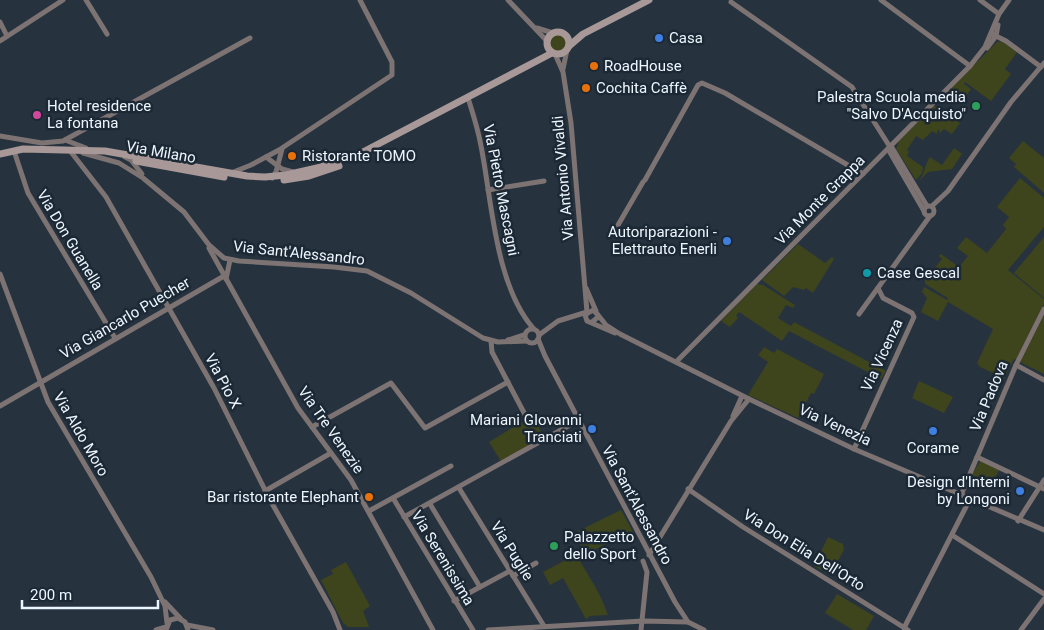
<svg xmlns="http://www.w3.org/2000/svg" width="1044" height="630" font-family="Roboto,sans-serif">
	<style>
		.green { fill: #3e441c }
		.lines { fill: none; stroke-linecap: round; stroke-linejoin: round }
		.minor { stroke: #7d7373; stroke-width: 5 }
		.secondary { stroke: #a89897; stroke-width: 7 }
		.shop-dot { fill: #3f7fe0; stroke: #1c2935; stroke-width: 2 }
		.food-dot { fill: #e8710a; stroke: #1c2935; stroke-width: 2 }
		.leisure-dot { fill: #2e9e5b; stroke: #1c2935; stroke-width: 2 }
		.hotel-dot { fill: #d1479c; stroke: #1c2935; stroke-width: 2 }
		.culture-dot { fill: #0f9aa8; stroke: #1c2935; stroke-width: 2 }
		.labels { text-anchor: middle; stroke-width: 5; stroke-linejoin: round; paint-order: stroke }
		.poi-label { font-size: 15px; fill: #edf6fe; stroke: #1c2935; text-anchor: start }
		.street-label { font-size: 15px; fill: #edf6fe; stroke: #1c2935 }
	</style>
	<rect width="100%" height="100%" fill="#26333f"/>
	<g class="green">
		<circle cx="558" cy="43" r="9"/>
		<path d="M1003 41 1017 52 1005 69 1011 74 991 101 965 82 964 84 971 89 960 105 945 94 997 42Z"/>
		<path d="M934 106 960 123 952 134 944 129 940 133 938 129 937 134 932 131 923 140 916 136 907 150 909 152 907 156 923 167 922 173 916 180 896 149 899 141Z"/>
		<path d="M1023 141 1044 158V193L1014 167 1016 164 1009 158Z"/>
		<path d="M954 148 962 154 952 169 928 172 919 181C925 173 924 166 930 157L942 165Z"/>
		<path d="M1020 178 1044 198V227L1008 270 1044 299V304L1016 360 1014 359 1004 378 980 367 977 363 993 329 948 302 938 321 921 312 927 298 922 292 924 287 947 300 948 298 925 284V280L942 259 939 256 941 254 959 267 968 256 957 248 966 237 987 253 1006 229 1003 225 1009 217 997 207Z"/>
		<path d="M1044 237V298L1014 273Z"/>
		<path d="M798 244 825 263 832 257 834 259 813 293 806 288 804 290 793 287 784 296 762 280Z"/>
		<path d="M757 284 763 285 795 305 793 308 786 305 778 318 791 326 794 322 886 371 881 379 789 331 782 341 739 312 736 316 738 318 730 327 721 321Z"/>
		<path d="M1044 314V374L1020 362Z"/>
		<path d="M764 347 774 353 777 349 824 374 814 394 811 393 798 418 748 395 768 362 758 355Z"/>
		<path d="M919 381 953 397 944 413 912 398Z"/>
		<path d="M525 420 530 428 537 424 545 439 502 463 489 442Z"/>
		<path d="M980 461 999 470 992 484 972 475Z"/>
		<path d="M621 510 633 532 585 554 574 533Z"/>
		<path d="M828 537 843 544 844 550 830 575 814 566Z"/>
		<path d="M583 551 584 554 580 561C592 582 600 592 608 615L590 616 586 619 563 578 550 585 543 572Z"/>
		<path d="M346 562 370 606 363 611 369 627H348L343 623 321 580 333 574 331 570Z"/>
		<path d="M837 594 874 616 866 630H853L825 613Z"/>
	</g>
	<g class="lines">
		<g class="minor">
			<path d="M86 0 107 34"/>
			<path d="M508 0 547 41"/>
			<path d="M881 0 970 66"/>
			<path d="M980 0 999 14"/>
			<path d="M731 2 852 87 890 147"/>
			<path d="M0 22 7 36"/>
			<path d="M537 28 553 33"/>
			<path d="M992 34 1006 41 1041 67"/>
			<path d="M0 41 63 0"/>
			<path d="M987 48 996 36 998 25"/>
			<path d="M563 69 567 50"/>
			<path d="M468 98C473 114 478 129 481 146 492 201 495 284 533 328"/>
			<path d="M0 136 42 143 63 141 250 38"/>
			<path d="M65 140 86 148"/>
			<path d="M891 146 927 206"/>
			<path d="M888 149 924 211"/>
			<path d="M14 151 28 193 115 338"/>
			<path d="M71 152 106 197 214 388 269 498 333 612 340 630"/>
			<path d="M83 153 119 163 143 178 184 212 209 245 224 258 239 261 334 267 367 271 411 293 483 338 498 342 527 341"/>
			<path d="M125 157 131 160 142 174"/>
			<path d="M266 157 282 169 293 172"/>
			<path d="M231 173 251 165 279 150 392 75V62L360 0"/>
			<path d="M272 178 276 172 282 149"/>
			<path d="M645 180 698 85 702 83 725 93 863 174"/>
			<path d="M488 190 544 181"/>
			<circle cx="929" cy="211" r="5"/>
			<path d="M932 206 948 191 1011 102 1044 63"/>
			<path d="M614 232 643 182"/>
			<path d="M209 248 298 408 351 480 433 630"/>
			<path d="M0 274 48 402 151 577 165 606 167 623"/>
			<path d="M226 279 230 260"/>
			<path d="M586 288 596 311"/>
			<path d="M859 314 930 216"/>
			<path d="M598 315 606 325 620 334 749 399 854 449 1044 530"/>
			<path d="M592 322 597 318 598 315 593 310 585 315 587 321 615 333"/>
			<circle cx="532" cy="336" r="7"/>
			<path d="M539 335 558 321 587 312 571 123 563 72 555 54"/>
			<path d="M538 339 545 356 675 602 688 622 704 630"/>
			<path d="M508 340 524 335"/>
			<path d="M491 341 492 352 530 424"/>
			<path d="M677 361 970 66 985 47 999 14 1009 0"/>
			<path d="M1016 365 1044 380"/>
			<path d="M0 406 224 276"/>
			<path d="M733 416 742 396"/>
			<path d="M312 427 391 383 425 428 508 382"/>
			<path d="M854 449 914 317 912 313 883 298 878 288"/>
			<path d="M977 457 1044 489"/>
			<path d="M459 488 544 626"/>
			<path d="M688 489 743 527 908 630"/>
			<path d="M265 491 331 453"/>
			<path d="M961 495 1016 365 1044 309"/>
			<path d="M393 498 473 630"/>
			<path d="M430 504 480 587"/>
			<path d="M369 511 451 466"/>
			<path d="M404 517 579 420"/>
			<path d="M1018 521 1044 480"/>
			<path d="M952 535 1044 594"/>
			<path d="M649 555 731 421 749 399"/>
			<path d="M513 576 536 563"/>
			<path d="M454 601 510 571"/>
			<path d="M165 602 181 619"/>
			<path d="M187 625 213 630"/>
			<path d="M904 628 970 499"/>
			<path d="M156 630 166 627"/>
			<path d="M166 630 170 620 178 618 185 622 188 630"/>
			<path d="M488 630 643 621 688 622"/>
			<path d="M641 630 647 572 643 561"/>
			<path d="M1021 630 1044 599"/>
		</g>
		<g class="secondary">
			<circle cx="558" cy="43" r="11"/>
			<path d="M569 46 583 34 649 0"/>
			<path d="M0 154 23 149 105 151 247 176 265 177 286 175 317 168 363 152 552 53"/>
			<path d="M136 161 224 177"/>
			<path d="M284 180 309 176 339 166"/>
		</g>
	</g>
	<g class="shop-dot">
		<circle cx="659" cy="38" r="5"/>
		<circle cx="727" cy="241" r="5"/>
		<circle cx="592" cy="429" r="5"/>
		<circle cx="933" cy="431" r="5"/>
		<circle cx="1020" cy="491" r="5"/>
	</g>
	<g class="food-dot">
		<circle cx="594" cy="66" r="5"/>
		<circle cx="586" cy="88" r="5"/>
		<circle cx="292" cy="156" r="5"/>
		<circle cx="369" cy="497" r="5"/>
	</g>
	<g class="leisure-dot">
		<circle cx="976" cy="106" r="5"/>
		<circle cx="554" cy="546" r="5"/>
	</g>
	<circle class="hotel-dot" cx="37" cy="115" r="5"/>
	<circle class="culture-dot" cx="867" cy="273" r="5"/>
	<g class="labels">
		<g class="poi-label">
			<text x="669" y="43">Casa</text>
			<text x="604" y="71">RoadHouse</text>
			<text x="596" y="93">Cochita Caffè</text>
			<text x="966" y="102" text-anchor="end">Palestra Scuola media<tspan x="966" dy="17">"Salvo D'Acquisto"</tspan></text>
			<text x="47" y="111">Hotel residence<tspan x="47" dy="17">La fontana</tspan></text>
			<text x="302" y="161">Ristorante TOMO</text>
			<text x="717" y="237" text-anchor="end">Autoriparazioni -<tspan x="717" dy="17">Elettrauto Enerli</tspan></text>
			<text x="877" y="278">Case Gescal</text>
			<text x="582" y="425" text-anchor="end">Mariani GIovanni<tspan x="582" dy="17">Tranciati</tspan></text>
			<text x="933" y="453" text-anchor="middle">Corame</text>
			<text x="1010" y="487" text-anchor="end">Design d'Interni<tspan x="1010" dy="17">by Longoni</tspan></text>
			<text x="359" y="502" text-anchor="end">Bar ristorante Elephant</text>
			<text x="564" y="542">Palazzetto<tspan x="564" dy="17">dello Sport</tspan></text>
		</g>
		<g class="street-label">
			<text transform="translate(161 152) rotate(10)" y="5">Via Milano</text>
			<text transform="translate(563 178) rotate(-95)" y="5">Via Antonio Vivaldi</text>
			<text transform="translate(501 190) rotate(79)" y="5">Via Pietro Mascagni</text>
			<text transform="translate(820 200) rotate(-45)" y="5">Via Monte Grappa</text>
			<text transform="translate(70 240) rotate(59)" y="5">Via Don Guanella</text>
			<text transform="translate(299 253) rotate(6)" y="5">Via Sant'Alessandro</text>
			<text transform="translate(125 318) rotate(-30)" y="5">Via Giancarlo Puecher</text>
			<text transform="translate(882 355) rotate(-65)" y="5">Via Vicenza</text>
			<text transform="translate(223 381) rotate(62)" y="5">Via Pio X</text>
			<text transform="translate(989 396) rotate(-67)" y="5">Via Padova</text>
			<text transform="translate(835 425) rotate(25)" y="5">Via Venezia</text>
			<text transform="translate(331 430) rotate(55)" y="5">Via Tre Venezie</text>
			<text transform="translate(81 434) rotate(60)" y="5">Via Aldo Moro</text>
			<text transform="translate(637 505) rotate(62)" y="5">Via Sant'Alessandro</text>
			<text transform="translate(804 550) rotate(32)" y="5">Via Don Elia Dell'Orto</text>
			<text transform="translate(512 551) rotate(58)" y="5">Via Puglie</text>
			<text transform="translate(443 558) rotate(59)" y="5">Via Serenissima</text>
		</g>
	</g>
	<path d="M22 600v8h136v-8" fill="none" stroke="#edf6fe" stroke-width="2.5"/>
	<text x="30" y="600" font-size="15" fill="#edf6fe" stroke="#1c2935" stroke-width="4" paint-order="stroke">200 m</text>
</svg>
